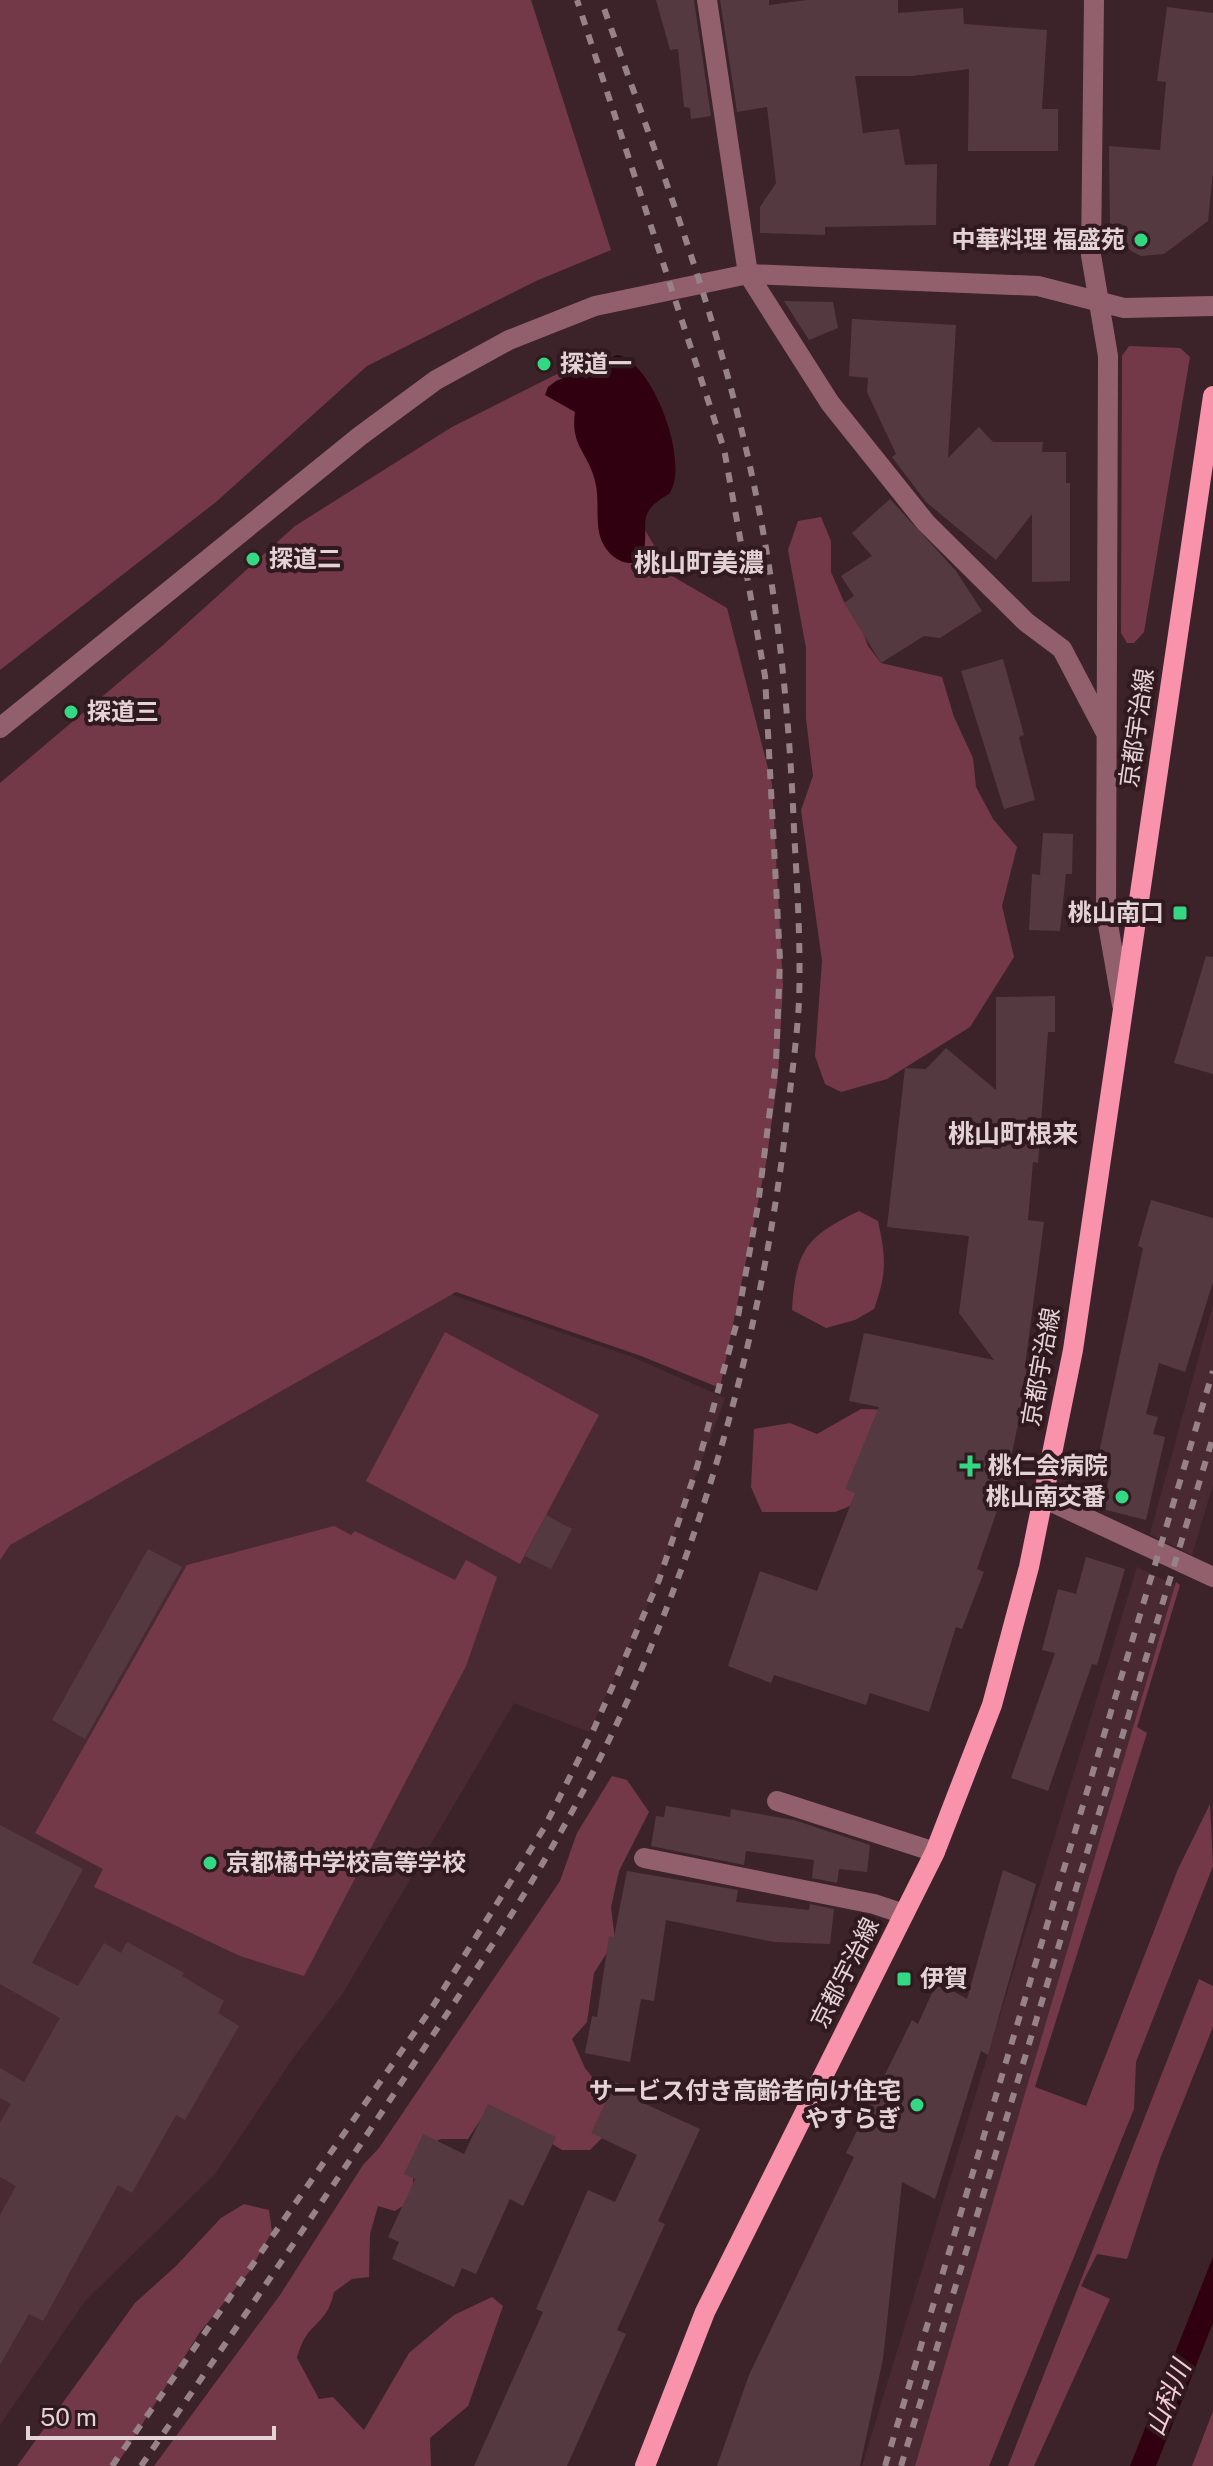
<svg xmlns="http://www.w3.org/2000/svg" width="1213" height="2466" font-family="'Public Sans','Noto Sans JP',sans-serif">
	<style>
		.built { fill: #4a2a32 }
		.green { fill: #743949 }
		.water { fill: #310010 }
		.building { fill: #543a40 }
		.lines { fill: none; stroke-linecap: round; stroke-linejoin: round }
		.minor { stroke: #92606c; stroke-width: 20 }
		.major { stroke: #f993ac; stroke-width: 20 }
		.rail { stroke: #978287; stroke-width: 6; stroke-dasharray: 10 10; stroke-linecap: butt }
		.poi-dot { fill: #33d882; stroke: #311a1f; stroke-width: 3 }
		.labels { text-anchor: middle; stroke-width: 8; stroke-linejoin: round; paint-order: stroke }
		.poi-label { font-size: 24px; font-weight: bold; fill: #e3d2d6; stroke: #311a1f; text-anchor: start }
		.street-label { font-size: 24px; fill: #e3d2d6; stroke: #311a1f }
		.neighbourhood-label { font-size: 26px; font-weight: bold; fill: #e3d2d6; stroke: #311a1f }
		.water-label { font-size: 26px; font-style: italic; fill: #f5ccd4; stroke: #311a1f }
	</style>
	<rect width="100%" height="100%" fill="#3c2329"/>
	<g class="built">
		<path d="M450 1294 635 1358 725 1398 644 1615 589 1732 514 1703 343 1993 294 2057 215 2174 85 2301 0 2425V1552L3 1547Z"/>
		<path d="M1213 1305V1485L1192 1555 1150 1534Z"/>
		<path d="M1137 1567 1177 1586 915 2466H862Z"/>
	</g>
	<g class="green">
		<path d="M0 0H531L611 250 536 281 367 366 216 502 0 670Z"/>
		<path d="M1129 346 1180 348 1190 357 1144 632 1134 643H1127L1121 633 1122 356Z"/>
		<path d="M575 365 591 438 672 576 727 608 772 784 783 986 778 1076 766 1163 720 1388 641 1356 456 1292 10 1545 0 1560V783L162 646 295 526 452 427Z"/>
		<path d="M821 517 831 541V572L844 602 856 614 868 646 881 663 942 677 954 717 973 758 976 787 993 819 1017 847 1002 906 1014 957 970 1027 887 1079 841 1092 825 1084 815 1056 822 961 801 810 813 776 806 719V648L788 550 798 521Z"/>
		<path d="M859 1211 878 1221C886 1258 887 1273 874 1309L855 1320 826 1328 792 1310C796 1250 805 1237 859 1211Z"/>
		<path d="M445 1332 599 1415 520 1564 366 1481Z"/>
		<path d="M861 1409 893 1410 850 1506 835 1512H762L751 1487 754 1429 790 1423 817 1434Z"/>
		<path d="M334 1526 351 1535 355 1531 455 1580 466 1560 497 1577 466 1666 304 1976 240 1956 94 1887 103 1869 35 1833 187 1565Z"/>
		<path d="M1176 1582 1180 1585 1137 1727 1147 1733 1035 2087 1086 2106 1178 1869 1210 1804 1213 1866 1136 2062 1134 2109 989 2466H915Z"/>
		<path d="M612 1776 627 1780 649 1812 619 1871 611 1907 615 1940 594 1973 587 2022 572 2039 585 2068 613 2103 605 2135 590 2150H562L490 2105 468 2139H441L415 2151 412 2200 395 2211 378 2206 370 2234 369 2277 352 2279 334 2292C326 2329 307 2319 297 2358L319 2399 333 2397 364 2430 409 2353 454 2315 492 2297 503 2306 468 2406 430 2438 431 2466H154L280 2295 363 2165 379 2148 560 1881 577 1833Z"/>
		<path d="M1199 1979 1213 1986V2027L1160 2159 1127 2259 1097 2254 1081 2286 1110 2299 1034 2466H1008Z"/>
		<path d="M244 2204 269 2210 272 2232 249 2272 200 2332 116 2466H17L135 2303 176 2266 221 2218Z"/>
		<path d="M1213 2411V2466H1192Z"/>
	</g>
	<g class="water">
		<path d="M617 355C653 361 691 464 669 494 632 515 652 524 642 559 631 565 624 564 614 557 589 537 602 507 595 481 588 452 570 446 575 412L545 395 548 387 556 381Z"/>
		<path d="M1213 2257V2323L1156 2466H1130Z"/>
	</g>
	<g class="building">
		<path d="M656 0H694L711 116 691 119 690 108 684 107 678 49 670 50Z"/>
		<path d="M720 0H769V5L807 0H898V13L963 8 964 24 1047 30 1042 109H1058V151H968L969 69 912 76H855L863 133 899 129 905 165 937 164 936 225 825 227V235L760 233V207L776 183 767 107 737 112Z"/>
		<path d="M1167 7 1213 13V173L1208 221 1164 254 1141 256 1131 251 1110 230 1109 146 1160 150 1166 82 1157 81Z"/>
		<path d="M784 301 833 302 838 328 809 340Z"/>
		<path d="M852 319 956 325 948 458 979 427 993 442H1043L1042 452H1066V483H1070V581L1032 582V514L996 560 926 502 892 457 896 454 867 392 868 378 849 376Z"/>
		<path d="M890 499 956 571 982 611 940 638 924 636 881 663 844 603 854 596 841 576 872 556 852 533Z"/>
		<path d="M1003 659 1024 735 1019 737 1035 800 1004 809 961 671Z"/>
		<path d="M1043 833 1073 834 1072 874H1066L1060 931 1029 930 1032 874 1040 875Z"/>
		<path d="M1206 956 1213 957V1074L1174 1063Z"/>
		<path d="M1055 996V1032H1048L1038 1163 1033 1162 1028 1220 1044 1222 1025 1366 1030 1368 1010 1462 1013 1464 977 1569 984 1572 962 1629 956 1627 929 1712 870 1693 866 1705 774 1675 771 1683 728 1666 760 1571 817 1591 855 1493 845 1489 879 1407 849 1401 864 1333 994 1360 959 1313 969 1236 887 1227 905 1068 926 1069 946 1048 996 1090V997Z"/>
		<path d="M1151 1200 1213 1218V1282L1185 1372 1159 1363 1146 1414 1158 1417 1153 1434 1165 1437 1146 1520 1102 1509 1110 1474 1095 1471 1143 1248 1138 1246Z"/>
		<path d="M546 1515 572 1529 551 1569 525 1556Z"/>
		<path d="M148 1549 182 1567 85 1739 52 1720Z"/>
		<path d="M1086 1557 1125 1569 1097 1665 1092 1664 1048 1791 1011 1778 1055 1653 1042 1650 1058 1589 1076 1594Z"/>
		<path d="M666 1806 730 1817 731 1809 794 1820 870 1845 867 1872 839 1869 837 1883 812 1878 814 1860 746 1851 744 1865 651 1846 656 1816 664 1817Z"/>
		<path d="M0 1825 83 1869 32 1963 78 1986 104 1943 121 1953 127 1942 184 1973 182 1976 224 2001 218 2013 239 2026 185 2120 176 2115 132 2193 118 2185 43 2321 29 2314 0 2365V2215L16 2186 0 2177V2123L11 2104 0 2098V2068L24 2082 60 2018 0 1984Z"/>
		<path d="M1003 1870 1036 1884 988 2055 981 2051 935 2199 902 2182 883 2359 860 2466H717L749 2375 854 2157 846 2153 912 2020 918 2024 937 1982 967 1999Z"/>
		<path d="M627 1871 738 1890 736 1902 809 1910 810 1904 834 1909 830 1944 774 1942 666 1920 654 2001 641 1999 630 2062 585 2053 592 2016 597 2017 609 1936 614 1937Z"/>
		<path d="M615 2082 644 2095 641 2102 700 2129 658 2221 665 2224 617 2330 626 2334 567 2466H474L543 2312 536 2309 588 2190 615 2202 637 2155 591 2133Z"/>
		<path d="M488 2104 556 2137 523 2206 510 2199 476 2274 462 2268 454 2287 392 2259 399 2242 388 2237 415 2179 404 2174 423 2134 464 2154Z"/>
	</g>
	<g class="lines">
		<g class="minor">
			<path d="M707 0 748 274 830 403 926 523 1026 622 1062 649 1105 731"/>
			<path d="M1094 0 1091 255 1108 356 1106 913 1122 1005"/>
			<path d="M0 728 360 436 436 380 509 340 595 306 748 274 1038 286 1124 308 1213 306"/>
			<path d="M1043 1498 1213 1577"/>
			<path d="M777 1801 935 1852"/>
			<path d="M644 1858 874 1904 904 1914"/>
		</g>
		<path class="major" d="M645 2466 705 2312 935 1852 992 1705 1029 1567 1073 1350 1213 396"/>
		<g class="rail">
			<path d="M112 2466 433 2006 544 1828 593 1731 659 1580 697 1467 737 1322 758 1205 776 1062 780 960 765 676 724 449 577 0"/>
			<path d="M141 2466C232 2334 323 2202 411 2068 460 1994 511 1919 555 1842 683 1619 760 1364 788 1109 792 1073 797 1038 799 1002 801 944 797 887 794 829 789 708 777 590 751 471 716 309 656 155 601 0"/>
			<path d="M885 2466 1213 1371"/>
			<path d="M901 2466 1213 1437"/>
		</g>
	</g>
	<g class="poi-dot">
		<circle cx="1141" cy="240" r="8"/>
		<circle cx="544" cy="364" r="8"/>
		<circle cx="253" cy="559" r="8"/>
		<circle cx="71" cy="712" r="8"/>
		<rect x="1172" y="905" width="16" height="16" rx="4"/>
		<path d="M966 1454h8v8h8v8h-8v8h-8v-8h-8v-8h8z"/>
		<circle cx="1122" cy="1497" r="8"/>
		<circle cx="210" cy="1863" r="8"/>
		<rect x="896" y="1971" width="16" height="16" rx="4"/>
		<circle cx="917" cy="2105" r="8"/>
	</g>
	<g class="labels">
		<g class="poi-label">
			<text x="1125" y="248" text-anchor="end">中華料理 福盛苑</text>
			<text x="560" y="372">探道一</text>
			<text x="269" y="567">探道二</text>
			<text x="87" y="720">探道三</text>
			<text x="1164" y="921" text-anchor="end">桃山南口</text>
			<text x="988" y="1474">桃仁会病院</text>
			<text x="1106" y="1505" text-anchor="end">桃山南交番</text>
			<text x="226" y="1871">京都橘中学校高等学校</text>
			<text x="920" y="1987">伊賀</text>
			<text x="901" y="2099" text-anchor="end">サービス付き高齢者向け住宅<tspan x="901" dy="28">やすらぎ</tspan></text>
		</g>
		<g class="street-label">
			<text transform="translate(1137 728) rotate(-82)" y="8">京都宇治線</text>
			<text transform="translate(1041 1367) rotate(-80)" y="8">京都宇治線</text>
			<text transform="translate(845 1973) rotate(-63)" y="8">京都宇治線</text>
		</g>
		<g class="neighbourhood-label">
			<text x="699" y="572">桃山町美濃</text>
			<text x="1013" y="1143">桃山町根来</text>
		</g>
		<g class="water-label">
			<text transform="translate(1168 2398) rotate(-68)" y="9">山科川</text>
		</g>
	</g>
	<path d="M28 2426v12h246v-12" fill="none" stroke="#e3d2d6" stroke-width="4"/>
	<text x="40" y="2426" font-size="24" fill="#e3d2d6" stroke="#311a1f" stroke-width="6" paint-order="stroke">50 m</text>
</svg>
